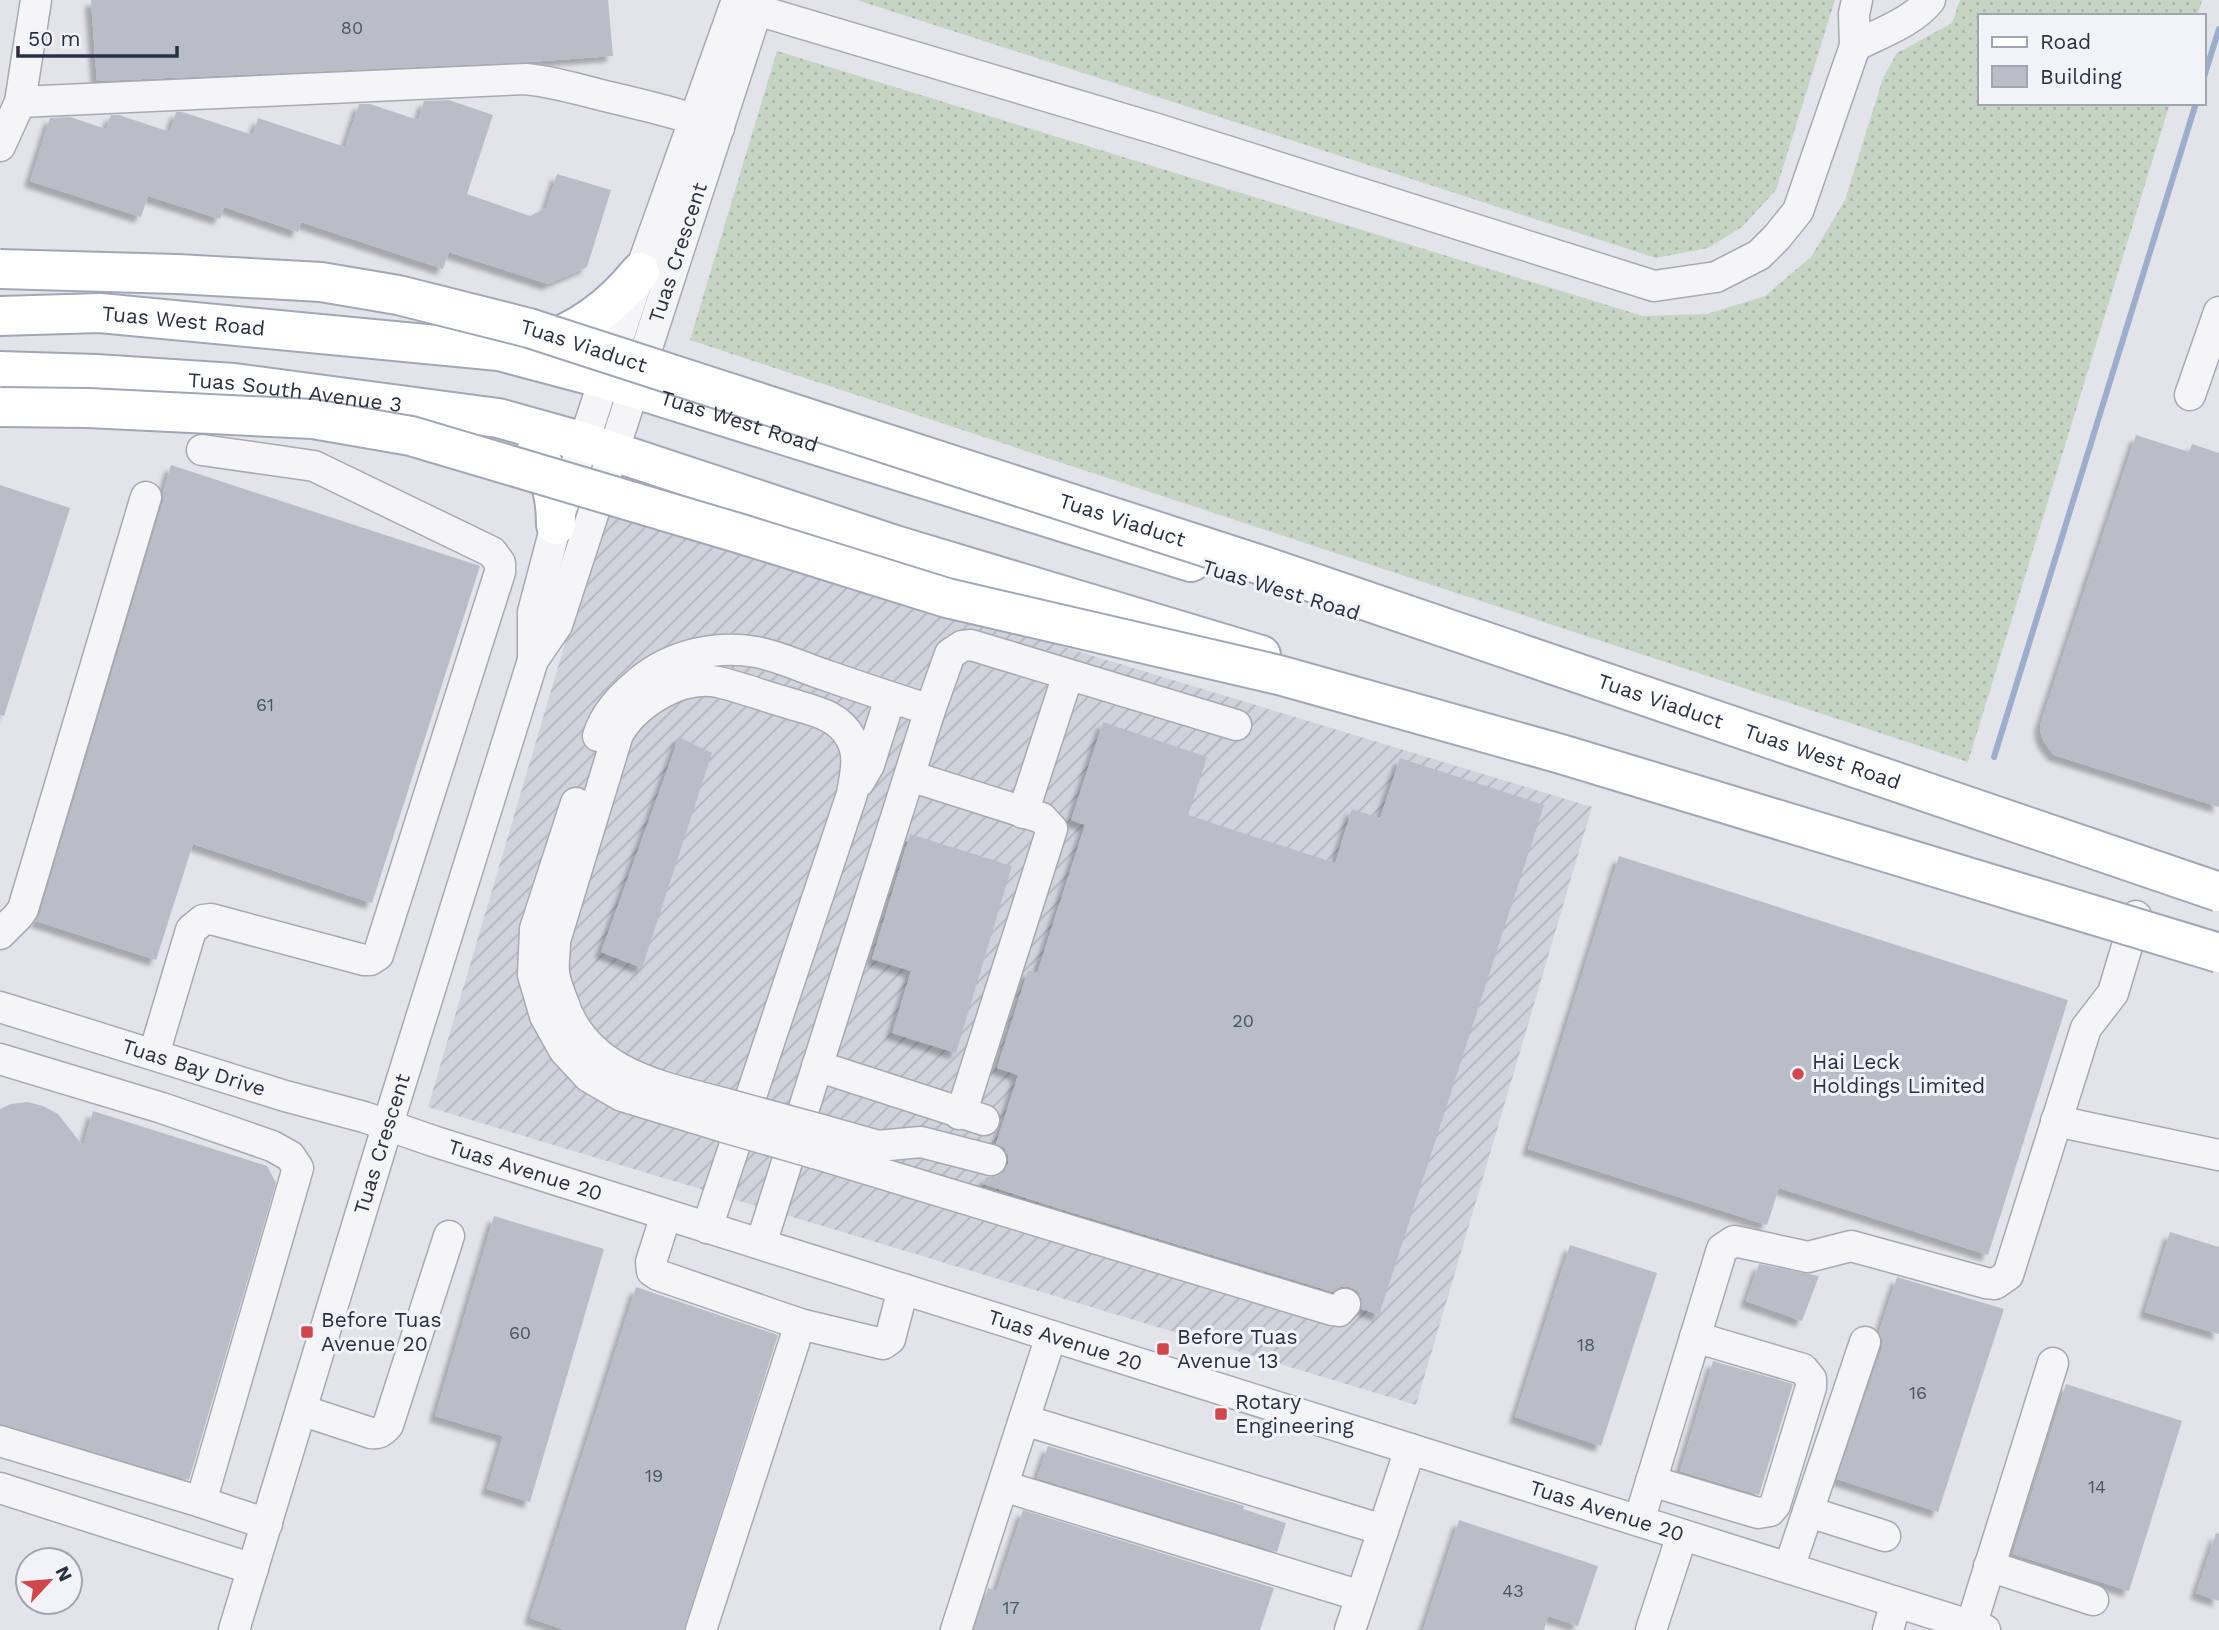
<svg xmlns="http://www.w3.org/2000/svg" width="2219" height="1630" font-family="'Work Sans',sans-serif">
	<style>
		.industrial { fill: url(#industrial-furrows) }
		.grass { fill: url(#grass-dots) }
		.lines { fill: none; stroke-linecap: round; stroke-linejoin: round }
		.stream { stroke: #9caecb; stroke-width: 6 }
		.building { fill: #b9bdc7; filter: url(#shadow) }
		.minor-casing { stroke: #a7aab4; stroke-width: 33 }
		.major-casing { stroke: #a1a7b6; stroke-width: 42 }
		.minor { stroke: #f5f5f8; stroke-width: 30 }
		.major { stroke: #fff; stroke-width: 38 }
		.minor-bridge-casing { stroke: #a7aab4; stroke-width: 33; stroke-linecap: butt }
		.major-bridge-casing { stroke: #a1a7b6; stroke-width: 42; stroke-linecap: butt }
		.minor-bridge { stroke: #f5f5f8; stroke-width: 30 }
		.major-bridge { stroke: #fff; stroke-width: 38 }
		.poi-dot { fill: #d0464c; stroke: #f1f3f8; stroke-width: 2.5 }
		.labels { text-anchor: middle; stroke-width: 6; stroke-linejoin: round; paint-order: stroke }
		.number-label { font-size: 18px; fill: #4d5363 }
		.street-label { font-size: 21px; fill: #293042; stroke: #f1f3f8 }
		.poi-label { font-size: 21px; fill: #293042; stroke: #f1f3f8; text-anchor: start }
	</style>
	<defs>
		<pattern id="industrial-furrows" width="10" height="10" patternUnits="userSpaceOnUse" patternTransform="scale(1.75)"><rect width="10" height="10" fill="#d0d3dc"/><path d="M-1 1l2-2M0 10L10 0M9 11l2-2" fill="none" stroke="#b3b5be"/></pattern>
		<pattern id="grass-dots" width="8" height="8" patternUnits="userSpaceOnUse" patternTransform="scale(1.75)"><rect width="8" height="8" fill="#c5d4c3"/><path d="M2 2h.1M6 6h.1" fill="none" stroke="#a9b6a9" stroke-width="1.8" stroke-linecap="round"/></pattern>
		<filter id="shadow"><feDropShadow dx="-6" dy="6" stdDeviation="2" flood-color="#0004"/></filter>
	</defs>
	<rect width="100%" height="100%" fill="#e2e4ea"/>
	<path class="industrial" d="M605 508 1592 807 1416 1405 428 1107Z"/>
	<g class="grass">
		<path d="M857 0H1835L1776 190 1742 227 1708 248 1656 258Z"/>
		<path d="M1960 0H2202L2197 16H1979V103H2170L1968 762 690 340 777 51 1643 316 1707 314 1765 296 1811 257 1845 200 1883 78 1897 53 1952 23Z"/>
	</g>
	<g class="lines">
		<g class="stream">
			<path d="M2203 80 2219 29"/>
			<path d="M1994 757 2196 103"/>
		</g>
	</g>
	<g class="building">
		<path d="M91 0H608L613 56 529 62 97 81Z"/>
		<path d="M449 100 493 115 467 194 530 216 546 208 557 174 611 190 587 267 548 284 449 252 443 269 301 222 298 232 224 207 220 219 148 196 141 217 30 181 50 118 70 117 106 129 111 115H119L170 132 176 112H182L253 135 258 118 345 147 359 104H370L418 120 424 101Z"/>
		<path d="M2136 435 2189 452 2192 444 2219 453V807L2054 755 2044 742 2041 734 2040 725Z"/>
		<path d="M171 465 480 566 372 903 193 844 156 960 36 921 40 914 163 502V492Z"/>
		<path d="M0 485 70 508 4 716 0 715Z"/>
		<path d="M1103 722 1207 757 1188 815 1335 863 1352 809 1380 818 1400 758 1544 805 1379 1315 1362 1309 1361 1298 1357 1291 1349 1287H1340L1333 1292 1060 1209 983 1184 986 1177H996L1004 1172 1008 1164V1155L1004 1148 996 1144 1018 1075 997 1068 1028 970 1037 973 1085 825 1071 820Z"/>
		<path d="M679 737 712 753 642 968 601 952Z"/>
		<path d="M910 834 1012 866 956 1053 892 1033 911 971 872 959Z"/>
		<path d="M1619 856 2068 1000 1988 1255 1779 1188 1767 1225 1528 1149Z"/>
		<path d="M27 1102 43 1106 58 1114 83 1146 93 1111 267 1166 276 1183 189 1480 0 1424V1109L11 1104Z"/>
		<path d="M494 1216 604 1249 530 1502 487 1489 503 1436 435 1416Z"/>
		<path d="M2170 1232 2219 1247V1334L2145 1312Z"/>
		<path d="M1570 1245 1657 1273 1601 1446 1515 1417Z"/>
		<path d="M1759 1264 1819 1276 1802 1321 1746 1301Z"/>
		<path d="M1897 1277 2004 1309 1938 1512 1837 1479 1882 1348V1339L1879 1332Z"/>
		<path d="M636 1287 778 1335 684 1630H565L530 1618Z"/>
		<path d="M1713 1361 1793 1384 1759 1495 1680 1471Z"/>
		<path d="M2066 1384 2182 1421 2129 1591 2013 1554Z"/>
		<path d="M1048 1446 1244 1506 1243 1509 1286 1523 1277 1552 1037 1478Z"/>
		<path d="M1023 1510 1274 1588 1260 1630H974L988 1588 996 1591Z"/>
		<path d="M1459 1520 1598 1566 1578 1626 1548 1616 1544 1630H1423Z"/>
		<path d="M2216 1533 2219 1534V1601L2196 1593Z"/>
	</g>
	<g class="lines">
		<defs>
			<g id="minor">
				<path d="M757 10 1157 129 1654 286 1716 277 1759 255 1777 237 1798 211 1855 46 1854 14 1857 0"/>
				<path d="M1855 46C1880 33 1913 22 1930 0"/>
				<path d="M20 102 526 79C553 82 579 89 605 96 643 105 682 114 719 128"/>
				<path d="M0 146 20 102 36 0"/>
				<path d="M2190 395 2219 312"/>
				<path d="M533 660V612L556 525 640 272 737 0"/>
				<path d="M598 736C605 713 621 697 640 681 672 655 715 645 756 652 779 656 806 669 828 676 862 688 896 699 930 710"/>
				<path d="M910 776 1042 818 1052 829 964 1105 959 1114"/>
				<path d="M859 782 869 765 890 698"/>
				<path d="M576 803 535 929 533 975 545 1016 564 1050 589 1077 622 1096 724 1127"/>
				<path d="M1023 813 1068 675"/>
				<path d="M0 934 18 916 23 909 146 497"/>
				<path id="s1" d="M0 1007 285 1096 364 1117 433 1141 1985 1630"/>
				<path d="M154 1054 191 930 203 920 211 919 364 960H370L378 955 500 572V563L492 552 314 466 202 450"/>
				<path d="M0 1059 162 1108 272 1146 290 1156 298 1168 201 1502 0 1441"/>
				<path d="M817 1066 984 1120"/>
				<path d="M2056 1121 2219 1155"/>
				<path d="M818 1129 878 1146 921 1142 991 1160"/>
				<path d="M814 1153 1332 1310 1339 1311 1345 1304"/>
				<path d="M666 1215 651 1262 652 1271 658 1275 800 1324"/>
				<path d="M707 1228 852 794C855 775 861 755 850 737 837 713 809 710 785 702 763 696 740 687 718 682 680 675 636 703 618 734L555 941C555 951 553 963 554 973 555 982 559 991 562 999 585 1075 664 1087 730 1105"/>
				<path d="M761 1244 930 710 950 654 962 646 971 645 1236 725"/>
				<path d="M301 1410 371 1433C379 1434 383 1431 388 1425L449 1236"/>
				<path d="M1024 1420 1383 1530"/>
				<path d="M1651 1481 1758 1513 1770 1511 1775 1505 1811 1387V1379L1803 1369 1695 1337"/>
				<path d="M1003 1486 1361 1596"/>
				<path d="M0 1488 253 1569"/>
				<path d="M201 1502 267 1524"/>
				<path d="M1809 1512 1885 1536"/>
				<path d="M1639 1521 1722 1249 1734 1241 1808 1257 1851 1246 1986 1283 1995 1284 2008 1275 2086 1028 2113 993 2136 916"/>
				<path d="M1989 1566 2093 1600"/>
				<path d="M1789 1568 1865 1342"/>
				<path d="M1971 1626 2053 1363"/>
				<path id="s2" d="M234 1630 387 1127 533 660 557 625 760 0"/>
				<path d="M701 1630 800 1324 883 1344 890 1339 903 1289"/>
				<path d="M956 1630 1051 1336"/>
				<path d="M1350 1630 1410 1449"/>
				<path d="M1651 1630 1682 1535"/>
				<path d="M1888 1630 1896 1602"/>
			</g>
			<g id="major">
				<path id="s3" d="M0 316 100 313 499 351 604 379 1191 562"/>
				<path d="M536 345C579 331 611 308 640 272"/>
				<path id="s4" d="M0 371 96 374 234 383 498 418 584 442 895 545 1261 655"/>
				<path d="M536 452C551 475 556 498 556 525"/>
			</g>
		</defs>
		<use href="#minor" class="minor-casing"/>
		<use href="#major" class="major-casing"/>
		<use href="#minor" class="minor"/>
		<use href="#major" class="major"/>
		<defs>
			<g id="minor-bridge">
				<path d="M730 1105 818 1129"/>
				<path d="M724 1127 814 1153"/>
			</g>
			<g id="major-bridge">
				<path id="s5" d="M0 269 177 274 321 282 398 295 529 328 1264 566 2219 892"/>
				<path d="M0 407 88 408 313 419 411 436 738 533 947 598 1279 675 1561 754 2219 953"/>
			</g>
		</defs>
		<use href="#minor-bridge" class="minor-bridge-casing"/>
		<use href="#major-bridge" class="major-bridge-casing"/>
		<use href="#minor-bridge" class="minor-bridge"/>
		<use href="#major-bridge" class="major-bridge"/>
	</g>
	<g class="poi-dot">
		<circle cx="1798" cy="1074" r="7"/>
		<rect x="300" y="1325" width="14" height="14" rx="3.5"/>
		<rect x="1156" y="1342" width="14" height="14" rx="3.5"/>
		<rect x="1214" y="1407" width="14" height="14" rx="3.5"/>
	</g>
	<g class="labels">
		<g class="number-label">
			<text x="352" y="34">80</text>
			<text x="265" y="711">61</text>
			<text x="1243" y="1027">20</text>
			<text x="520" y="1339">60</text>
			<text x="1586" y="1351">18</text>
			<text x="1918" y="1399">16</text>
			<text x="654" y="1482">19</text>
			<text x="2097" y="1493">14</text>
			<text x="1513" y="1597">43</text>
			<text x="1011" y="1614">17</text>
		</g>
		<g class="street-label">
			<text dy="7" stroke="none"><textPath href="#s2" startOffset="1449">Tuas Crescent</textPath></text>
			<text dy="7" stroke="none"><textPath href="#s3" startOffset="184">Tuas West Road</textPath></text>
			<text dy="7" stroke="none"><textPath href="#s5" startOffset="592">Tuas Viaduct</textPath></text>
			<text dy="7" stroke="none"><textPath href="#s4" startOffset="296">Tuas South Avenue 3</textPath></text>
			<text dy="7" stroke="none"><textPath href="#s3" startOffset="751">Tuas West Road</textPath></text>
			<text dy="7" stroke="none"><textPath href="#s5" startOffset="1158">Tuas Viaduct</textPath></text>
			<text transform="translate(1281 590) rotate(17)" y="7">Tuas West Road</text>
			<text dy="7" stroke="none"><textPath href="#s5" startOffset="1726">Tuas Viaduct</textPath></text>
			<text dy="7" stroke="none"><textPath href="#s5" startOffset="1897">Tuas West Road</textPath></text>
			<text dy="7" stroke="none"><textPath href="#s1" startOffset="203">Tuas Bay Drive</textPath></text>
			<text dy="7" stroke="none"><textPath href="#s2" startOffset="508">Tuas Crescent</textPath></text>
			<text dy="7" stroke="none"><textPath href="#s1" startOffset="550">Tuas Avenue 20</textPath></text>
			<text dy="7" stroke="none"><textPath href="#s1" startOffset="1116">Tuas Avenue 20</textPath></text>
			<text dy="7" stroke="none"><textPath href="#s1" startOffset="1684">Tuas Avenue 20</textPath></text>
		</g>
		<g class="poi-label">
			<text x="1812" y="1069">Hai Leck<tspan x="1812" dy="24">Holdings Limited</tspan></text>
			<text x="321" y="1327">Before Tuas<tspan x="321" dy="24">Avenue 20</tspan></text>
			<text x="1177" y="1344">Before Tuas<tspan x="1177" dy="24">Avenue 13</tspan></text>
			<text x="1235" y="1409">Rotary<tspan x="1235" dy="24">Engineering</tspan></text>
		</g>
	</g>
	<rect x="1978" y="14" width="228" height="91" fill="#f1f3f8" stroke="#a1a5af" stroke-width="2"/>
	<rect x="1992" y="37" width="35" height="10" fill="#ffffff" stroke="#a1a5af" stroke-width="2"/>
	<text x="2040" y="49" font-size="21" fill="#293042">Road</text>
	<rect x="1992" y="66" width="35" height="21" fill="#b9bdc7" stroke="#a1a5af" stroke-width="2"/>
	<text x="2040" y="84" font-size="21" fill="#293042">Building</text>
	<g transform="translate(49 1581) rotate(64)"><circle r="33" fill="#f1f3f8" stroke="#a1a5af" stroke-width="2"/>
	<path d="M0-5L12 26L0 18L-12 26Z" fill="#d0464c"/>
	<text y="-10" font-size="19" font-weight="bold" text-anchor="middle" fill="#293042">N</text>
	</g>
	<path d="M18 46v10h159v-10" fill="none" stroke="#293042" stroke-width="3.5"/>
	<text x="28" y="46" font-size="21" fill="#293042" stroke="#f1f3f8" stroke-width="5" paint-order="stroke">50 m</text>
</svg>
